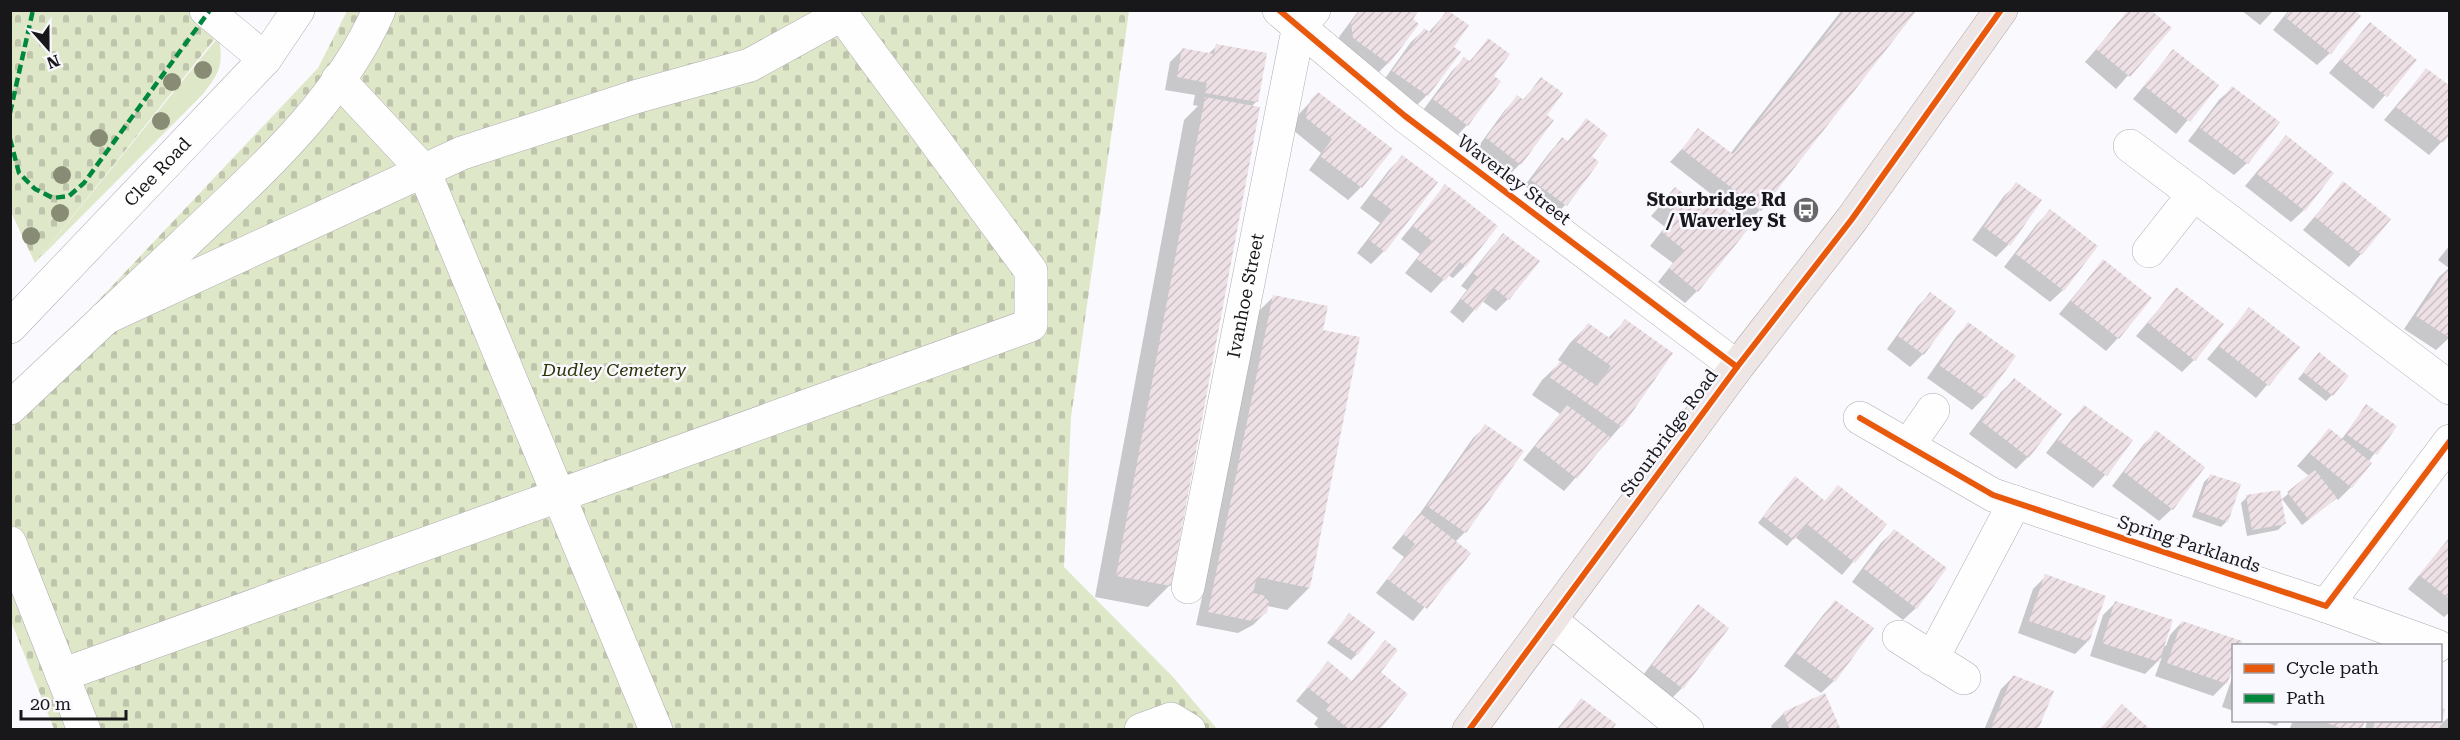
<svg xmlns="http://www.w3.org/2000/svg" width="2460" height="740" font-family="'Roboto Serif',serif">
	<style>
		.grass { fill: #dfe7c9 }
		.cemetery { fill: url(#cemetery-stones) }
		.shadow { fill: #0003 }
		.building { fill: url(#building-hatch) }
		.lines { fill: none; stroke-linecap: round; stroke-linejoin: round }
		.minor-casing { stroke: #aeadb1; stroke-width: 34 }
		.major-casing { stroke: #b2a5a4; stroke-width: 34 }
		.minor { stroke: #fefeff; stroke-width: 33 }
		.major { stroke: #ede6e4; stroke-width: 33 }
		.quiet { stroke: #00873e; stroke-width: 4.5; stroke-dasharray: 9 4.5; stroke-linecap: butt }
		.cycleway-casing { stroke: #f9f8fe; stroke-width: 10 }
		.cycleway { stroke: #e8590c; stroke-width: 6 }
		.tree { fill: #888c75 }
		.labels { text-anchor: middle; stroke-width: 5; stroke-linejoin: round; paint-order: stroke }
		.street-label { font-size: 18px; fill: #18181b; stroke: #f9f8fe }
		.poi-label { font-size: 18px; font-weight: bold; fill: #18181b; stroke: #f9f8fe; text-anchor: end }
		.park-label { font-size: 18px; font-style: italic; fill: #2b3305; stroke: #f9f8fe }
	</style>
	<defs>
		<pattern id="cemetery-stones" width="16" height="16" patternUnits="userSpaceOnUse" patternTransform="scale(1.5)"><rect width="16" height="16" fill="#dfe7c9"/><path d="M2 7V4a2 2 0 0 1 4 0v3zM10 15v-3a2 2 0 0 1 4 0v3z" fill="#bfc5ac"/></pattern>
		<pattern id="building-hatch" width="6" height="6" patternUnits="userSpaceOnUse" patternTransform="scale(1.5)"><rect width="6" height="6" fill="#eee1e6"/><path d="M-1 1l2-2M0 6l6-6M5 7l2-2" fill="none" stroke="#cbc0c5"/></pattern>
	</defs>
	<rect width="100%" height="100%" fill="#faf9fd"/>
	<path class="grass" d="M219 36C223 65 221 71 203 94L35 263Z"/>
	<g class="cemetery">
		<path d="M11 11H237L35 263 11 212Z"/>
		<path d="M347 11H1129L1071 417 1064 567 1173 677 1217 729H54L11 621 10 394 318 68Z"/>
	</g>
	<g class="shadow">
		<path d="M1359 10H1417L1388 63 1375 76 1341 51 1339 37Z"/>
		<path d="M1842 10H1915L1760 210 1747 222 1670 162 1699 130 1730 154Z"/>
		<path d="M2130 10H2139L2143 14 2149 10 2170 28 2116 89 2085 62Z"/>
		<path d="M2241 10H2274L2260 25Z"/>
		<path d="M2289 10H2352L2330 53 2317 65 2273 30Z"/>
		<path d="M1448 11 1452 47 1458 52 1427 95 1414 108 1381 84 1411 42 1424 30 1428 33Z"/>
		<path d="M2370 24 2415 61 2373 109 2329 73Z"/>
		<path d="M1488 40 1492 76 1467 125 1455 138 1421 113 1452 71 1464 59 1469 62Z"/>
		<path d="M1217 46 1257 101 1251 107 1170 585 1148 607 1095 597 1184 120 1198 106 1193 105 1195 95 1165 90 1170 62 1183 49 1208 54Z"/>
		<path d="M2173 51 2217 85 2176 134 2133 99Z"/>
		<path d="M2426 70 2450 133 2429 155 2384 120Z"/>
		<path d="M1541 79 1545 115 1520 164 1508 176 1475 151 1505 110 1518 97 1522 101Z"/>
		<path d="M2232 88 2247 163 2234 175 2188 141 2219 100Z"/>
		<path d="M1318 94 1361 187 1348 200 1309 170 1321 153 1293 130 1299 114Z"/>
		<path d="M1586 120 1590 157 1597 162 1565 205 1553 218 1519 193 1550 152 1562 139 1567 142Z"/>
		<path d="M2286 137 2304 210 2291 222 2245 186Z"/>
		<path d="M1402 157 1435 183 1384 251 1371 264 1357 253 1380 223 1360 208 1389 170Z"/>
		<path d="M2344 183 2361 254 2349 267 2303 230Z"/>
		<path d="M2017 184 2008 245 1996 257 1972 240 2004 196Z"/>
		<path d="M1445 186 1465 266 1453 278 1448 275 1431 293 1405 273 1420 254 1401 239Z"/>
		<path d="M1675 189 1702 211 1712 201 1697 291 1685 303 1658 282 1673 263 1650 246 1665 227 1651 216Z"/>
		<path d="M2050 211 2063 290 2050 302 2004 267 2037 224Z"/>
		<path d="M1503 235 1508 299 1496 311 1482 301 1463 323 1450 312 1467 290 1461 286 1491 248Z"/>
		<path d="M2450 245V337L2436 350 2404 329 2439 277 2449 268 2438 260Z"/>
		<path d="M2103 261 2118 338 2106 351 2059 314Z"/>
		<path d="M2176 289 2194 360 2182 372 2136 336Z"/>
		<path d="M1930 294 1923 354 1910 367 1887 349 1918 306Z"/>
		<path d="M1273 297 1321 331 1309 588 1287 610 1267 606 1266 612 1253 625 1238 633 1196 625 1203 593 1196 592 1251 319Z"/>
		<path d="M2249 309 2298 348 2256 398 2207 359Z"/>
		<path d="M1625 321 1671 353 1621 426 1564 491 1523 460 1560 414 1532 395 1542 380 1561 362 1558 360 1570 343 1588 325 1608 338Z"/>
		<path d="M1968 324 2014 357 1985 397 1972 410 1927 378 1956 337Z"/>
		<path d="M2319 354 2332 395 2326 401 2298 379Z"/>
		<path d="M2014 380 2028 457 2016 469 1969 434 2001 392Z"/>
		<path d="M2366 406 2395 427 2368 462 2370 464 2351 487 2338 500 2336 498 2302 525 2282 499 2309 476 2297 466 2329 430 2341 440Z"/>
		<path d="M2084 407 2131 441 2105 475 2093 488 2046 453 2072 419Z"/>
		<path d="M1486 426 1522 451 1465 532 1455 542 1469 553 1413 621 1376 593 1404 557 1392 548 1416 519 1473 438Z"/>
		<path d="M2157 432 2172 509 2159 521 2112 486 2144 444Z"/>
		<path d="M2210 476 2227 521 2221 527 2192 517 2204 482Z"/>
		<path d="M1789 484 1824 502 1838 487 1885 524 1842 575 1795 537 1787 546 1758 523Z"/>
		<path d="M2247 497 2284 524 2278 530 2247 536 2241 503Z"/>
		<path d="M1894 531 1916 608 1903 620 1852 582 1881 543Z"/>
		<path d="M2450 537V612L2444 617 2408 589Z"/>
		<path d="M2046 576 2088 641 2075 654 2018 633 2033 589Z"/>
		<path d="M1835 602 1834 681 1821 693 1784 666 1823 615Z"/>
		<path d="M2115 603 2163 645 2166 646 2170 635 2182 622 2234 646 2226 683 2213 696 2155 676 2162 657 2145 674 2090 656 2103 615Z"/>
		<path d="M1698 606 1727 628 1682 688 1669 701 1640 679 1686 619Z"/>
		<path d="M1349 615 1357 654 1351 660 1327 643Z"/>
		<path d="M1385 642 1379 672 1378 730H1321L1314 724 1318 718 1296 701 1328 663 1351 682Z"/>
		<path d="M2234 672V711L2222 707Z"/>
		<path d="M2014 676 2036 730H1984L2001 689Z"/>
		<path d="M1581 700 1611 730H1556Z"/>
		<path d="M1784 713 1839 730H1773L1771 726Z"/>
		<path d="M2450 716V730H2365L2367 720H2440L2438 727Z"/>
		<path d="M2261 720H2281L2276 726Z"/>
		<path d="M2293 720H2363L2360 730H2296L2290 728Z"/>
	</g>
	<g class="building">
		<path d="M1360 10H1419L1413 19 1419 24 1389 64 1353 38 1351 23Z"/>
		<path d="M1447 10 1469 25 1454 47 1461 52 1428 96 1392 71 1424 28 1431 33Z"/>
		<path d="M1845 10H1917L1761 211 1682 149 1698 128 1733 154Z"/>
		<path d="M2128 10 2144 12 2151 10 2172 28 2130 77 2096 49Z"/>
		<path d="M2290 10H2354L2361 16 2331 54 2285 17Z"/>
		<path d="M2370 22 2417 60 2387 97 2340 59Z"/>
		<path d="M1488 38 1510 54 1494 76 1501 81 1468 126 1433 99 1464 57 1471 62Z"/>
		<path d="M1216 44 1267 53 1258 102 1205 93 1207 83 1177 77 1182 48 1214 54Z"/>
		<path d="M2173 49 2219 85 2190 122 2144 86Z"/>
		<path d="M2426 68 2450 86V135L2443 143 2396 107Z"/>
		<path d="M1541 77 1563 93 1547 115 1554 120 1521 165 1486 138 1517 95 1524 100Z"/>
		<path d="M2232 86 2280 122 2248 164 2200 128Z"/>
		<path d="M1318 92 1393 149 1362 188 1320 156 1332 139 1305 117 1311 99Z"/>
		<path d="M1205 97 1260 107 1171 586 1116 576Z"/>
		<path d="M1586 118 1608 135 1592 156 1599 162 1567 206 1531 180 1562 137 1569 142Z"/>
		<path d="M2286 135 2334 173 2305 211 2256 173Z"/>
		<path d="M1402 155 1438 182 1385 252 1369 240 1392 210 1372 195Z"/>
		<path d="M2343 181 2391 219 2362 255 2315 217Z"/>
		<path d="M2016 182 2042 200 2010 246 1984 227Z"/>
		<path d="M1445 184 1498 226 1466 267 1460 262 1445 281 1417 259 1432 241 1413 226Z"/>
		<path d="M1675 187 1704 210 1712 199 1749 228 1698 292 1669 268 1684 250 1662 232 1677 214 1662 203Z"/>
		<path d="M2050 209 2098 246 2064 291 2016 254Z"/>
		<path d="M1503 233 1540 261 1509 300 1494 288 1476 311 1461 299 1478 277 1473 273Z"/>
		<path d="M2103 259 2152 298 2119 339 2071 301Z"/>
		<path d="M2450 266V338L2416 316Z"/>
		<path d="M2176 287 2224 324 2195 361 2148 323Z"/>
		<path d="M1930 292 1956 311 1924 355 1898 336Z"/>
		<path d="M1273 295 1328 306 1323 330 1360 337 1310 588 1257 577 1253 593 1263 595 1269 602 1267 613 1252 621 1208 612Z"/>
		<path d="M2249 307 2300 347 2269 386 2219 346Z"/>
		<path d="M1625 319 1673 353 1622 427 1549 377 1560 361 1597 386 1611 366 1575 341 1588 323 1611 339Z"/>
		<path d="M1968 322 2016 356 1986 398 1939 365Z"/>
		<path d="M2319 352 2349 376 2333 396 2303 372Z"/>
		<path d="M2014 378 2062 414 2029 458 1981 421Z"/>
		<path d="M2366 404 2397 426 2377 455 2346 434Z"/>
		<path d="M1567 405 1610 437 1577 479 1535 446Z"/>
		<path d="M2084 405 2133 440 2107 476 2058 440Z"/>
		<path d="M1485 424 1524 451 1466 533 1427 506Z"/>
		<path d="M2329 428 2372 463 2352 488 2309 453Z"/>
		<path d="M2156 430 2205 467 2173 510 2124 472Z"/>
		<path d="M2315 470 2337 498 2309 520 2287 492Z"/>
		<path d="M2210 474 2241 484 2228 522 2197 511Z"/>
		<path d="M1795 476 1825 501 1838 485 1887 524 1855 563 1807 524 1794 540 1763 516Z"/>
		<path d="M2280 490 2286 524 2252 530 2246 495Z"/>
		<path d="M1420 513 1471 553 1427 609 1387 579 1415 544 1403 534Z"/>
		<path d="M1894 529 1947 568 1917 609 1864 569Z"/>
		<path d="M2450 537V599L2419 575Z"/>
		<path d="M2045 574 2106 596 2089 642 2029 621Z"/>
		<path d="M1835 600 1874 628 1835 682 1796 653Z"/>
		<path d="M2115 601 2173 620 2159 662 2102 643Z"/>
		<path d="M1698 604 1729 628 1683 689 1652 665Z"/>
		<path d="M1349 613 1375 632 1358 655 1332 636Z"/>
		<path d="M2182 621 2242 641 2241 646H2234V666L2227 684 2167 663Z"/>
		<path d="M1385 640 1398 650 1381 672 1408 694 1380 730H1350L1326 710 1330 705 1307 687 1328 661 1352 681Z"/>
		<path d="M2013 675 2054 691 2038 730H1990Z"/>
		<path d="M1825 693 1841 730H1790L1783 712Z"/>
		<path d="M1581 698 1616 724 1612 730H1558Z"/>
		<path d="M2122 704 2151 730H2099Z"/>
		<path d="M2440 708 2445 709 2439 730H2373L2375 720H2440Z"/>
		<path d="M2320 720H2365L2362 730H2345Z"/>
	</g>
	<g class="lines">
		<defs>
			<g id="minor">
				<path d="M206 10 265 59"/>
				<path d="M1279 10 1405 116 1737 367"/>
				<path d="M338 79 424 171 656 730"/>
				<path d="M2130 146 2450 388"/>
				<path d="M2149 251 2194 194"/>
				<path d="M105 318 462 153 635 97 750 65 828 22 841 10"/>
				<path id="s1" d="M10 327 265 59 298 10"/>
				<path d="M10 408C67 354 125 300 182 246 255 176 338 105 379 10"/>
				<path d="M1860 418 1993 495 2326 606 2450 441"/>
				<path d="M1908 446 1933 410"/>
				<path d="M10 543 84 730"/>
				<path id="s2" d="M1188 587 1299 25 1314 10"/>
				<path d="M2326 606 2437 646"/>
				<path d="M1550 620 1687 730"/>
				<path d="M1899 637 1964 678"/>
				<path d="M1932 659 2015 502"/>
				<path d="M62 675 1031 325V271L840 12"/>
				<path d="M1141 730 1171 719 1189 730"/>
			</g>
			<path id="major" d="M1469 730 1737 367 1852 219 2001 10"/>
		</defs>
		<use href="#minor" class="minor-casing"/>
		<use href="#major" class="major-casing"/>
		<use href="#minor" class="minor"/>
		<use href="#major" class="major"/>
		<g class="quiet">
			<path d="M10 113 33 10"/>
			<path d="M10 139 19 173 35 189 53 198 69 196 84 183 210 10"/>
		</g>
		<defs>
			<g id="cycleway">
				<path d="M1279 10 1405 116 1737 367"/>
				<path d="M1860 418 1993 495 2326 606 2450 441"/>
				<path d="M1469 730 1737 367 1852 219 2001 10"/>
			</g>
		</defs>
		<use href="#cycleway" class="cycleway-casing"/>
		<use href="#cycleway" class="cycleway"/>
	</g>
	<g class="tree">
		<circle cx="203" cy="70" r="9"/>
		<circle cx="172" cy="82" r="9"/>
		<circle cx="161" cy="121" r="9"/>
		<circle cx="99" cy="138" r="9"/>
		<circle cx="62" cy="175" r="9"/>
		<circle cx="60" cy="213" r="9"/>
		<circle cx="31" cy="236" r="9"/>
	</g>
	<defs>
		<symbol id="bus-disc" viewBox="-11 -11 22 22"><circle r="9.5" fill="#67676a" stroke="#f9f8fe"/><path d="M-5-6H5V4H4V6H2V4H-2V6H-4V4H-5ZM-3.5-4V0h7V-4ZM-3.5 1.2v1.5H-2V1.2ZM2 1.2v1.5H3.5V1.2Z" fill="#fff"/></symbol>
	</defs>
	<g fill-rule="evenodd">
		<use href="#bus-disc" x="1791" y="195" width="30" height="30"/>
	</g>
	<g class="labels">
		<g class="street-label">
			<text dy="6" stroke="none"><textPath href="#s1" startOffset="214">Clee Road</textPath></text>
			<text transform="translate(1514 180) rotate(37)" y="6">Waverley Street</text>
			<text dy="6" stroke="none"><textPath href="#s2" startOffset="297">Ivanhoe Street</textPath></text>
			<text transform="translate(1669 433) rotate(-54)" y="6">Stourbridge Road</text>
			<text transform="translate(2189 544) rotate(18)" y="6">Spring Parklands</text>
		</g>
		<g class="poi-label">
			<text x="1786" y="206">Stourbridge Rd<tspan x="1786" dy="21">/ Waverley St</tspan></text>
		</g>
		<g class="park-label">
			<text x="614" y="376">Dudley Cemetery</text>
		</g>
	</g>
	<rect width="2460" height="740" fill="none" stroke="#18181b" stroke-width="24"/>
	<rect x="2232" y="644" width="210" height="78" fill="#f9f8fe" stroke="#9f9ea3" stroke-width="1.5"/>
	<rect x="2244" y="664" width="30" height="9" fill="#e8590c" stroke="#9f9ea3" stroke-width="1.5"/>
	<text x="2286" y="674" font-size="18" fill="#18181b">Cycle path</text>
	<rect x="2244" y="694" width="30" height="9" fill="#00873e" stroke="#9f9ea3" stroke-width="1.5"/>
	<text x="2286" y="704" font-size="18" fill="#18181b">Path</text>
	<g transform="translate(48 48) rotate(159)" stroke="#f9f8fe" stroke-width="4.5" paint-order="stroke">
	<path d="M0-4.5L10 22L0 15L-10 22Z" fill="#18181b"/>
	<text y="-9" font-size="16" font-weight="bold" text-anchor="middle" fill="#18181b">N</text>
	</g>
	<path d="M21 710v9h105v-9" fill="none" stroke="#18181b" stroke-width="3"/>
	<text x="30" y="710" font-size="18" fill="#18181b" stroke="#f9f8fe" stroke-width="4.5" paint-order="stroke">20 m</text>
</svg>
